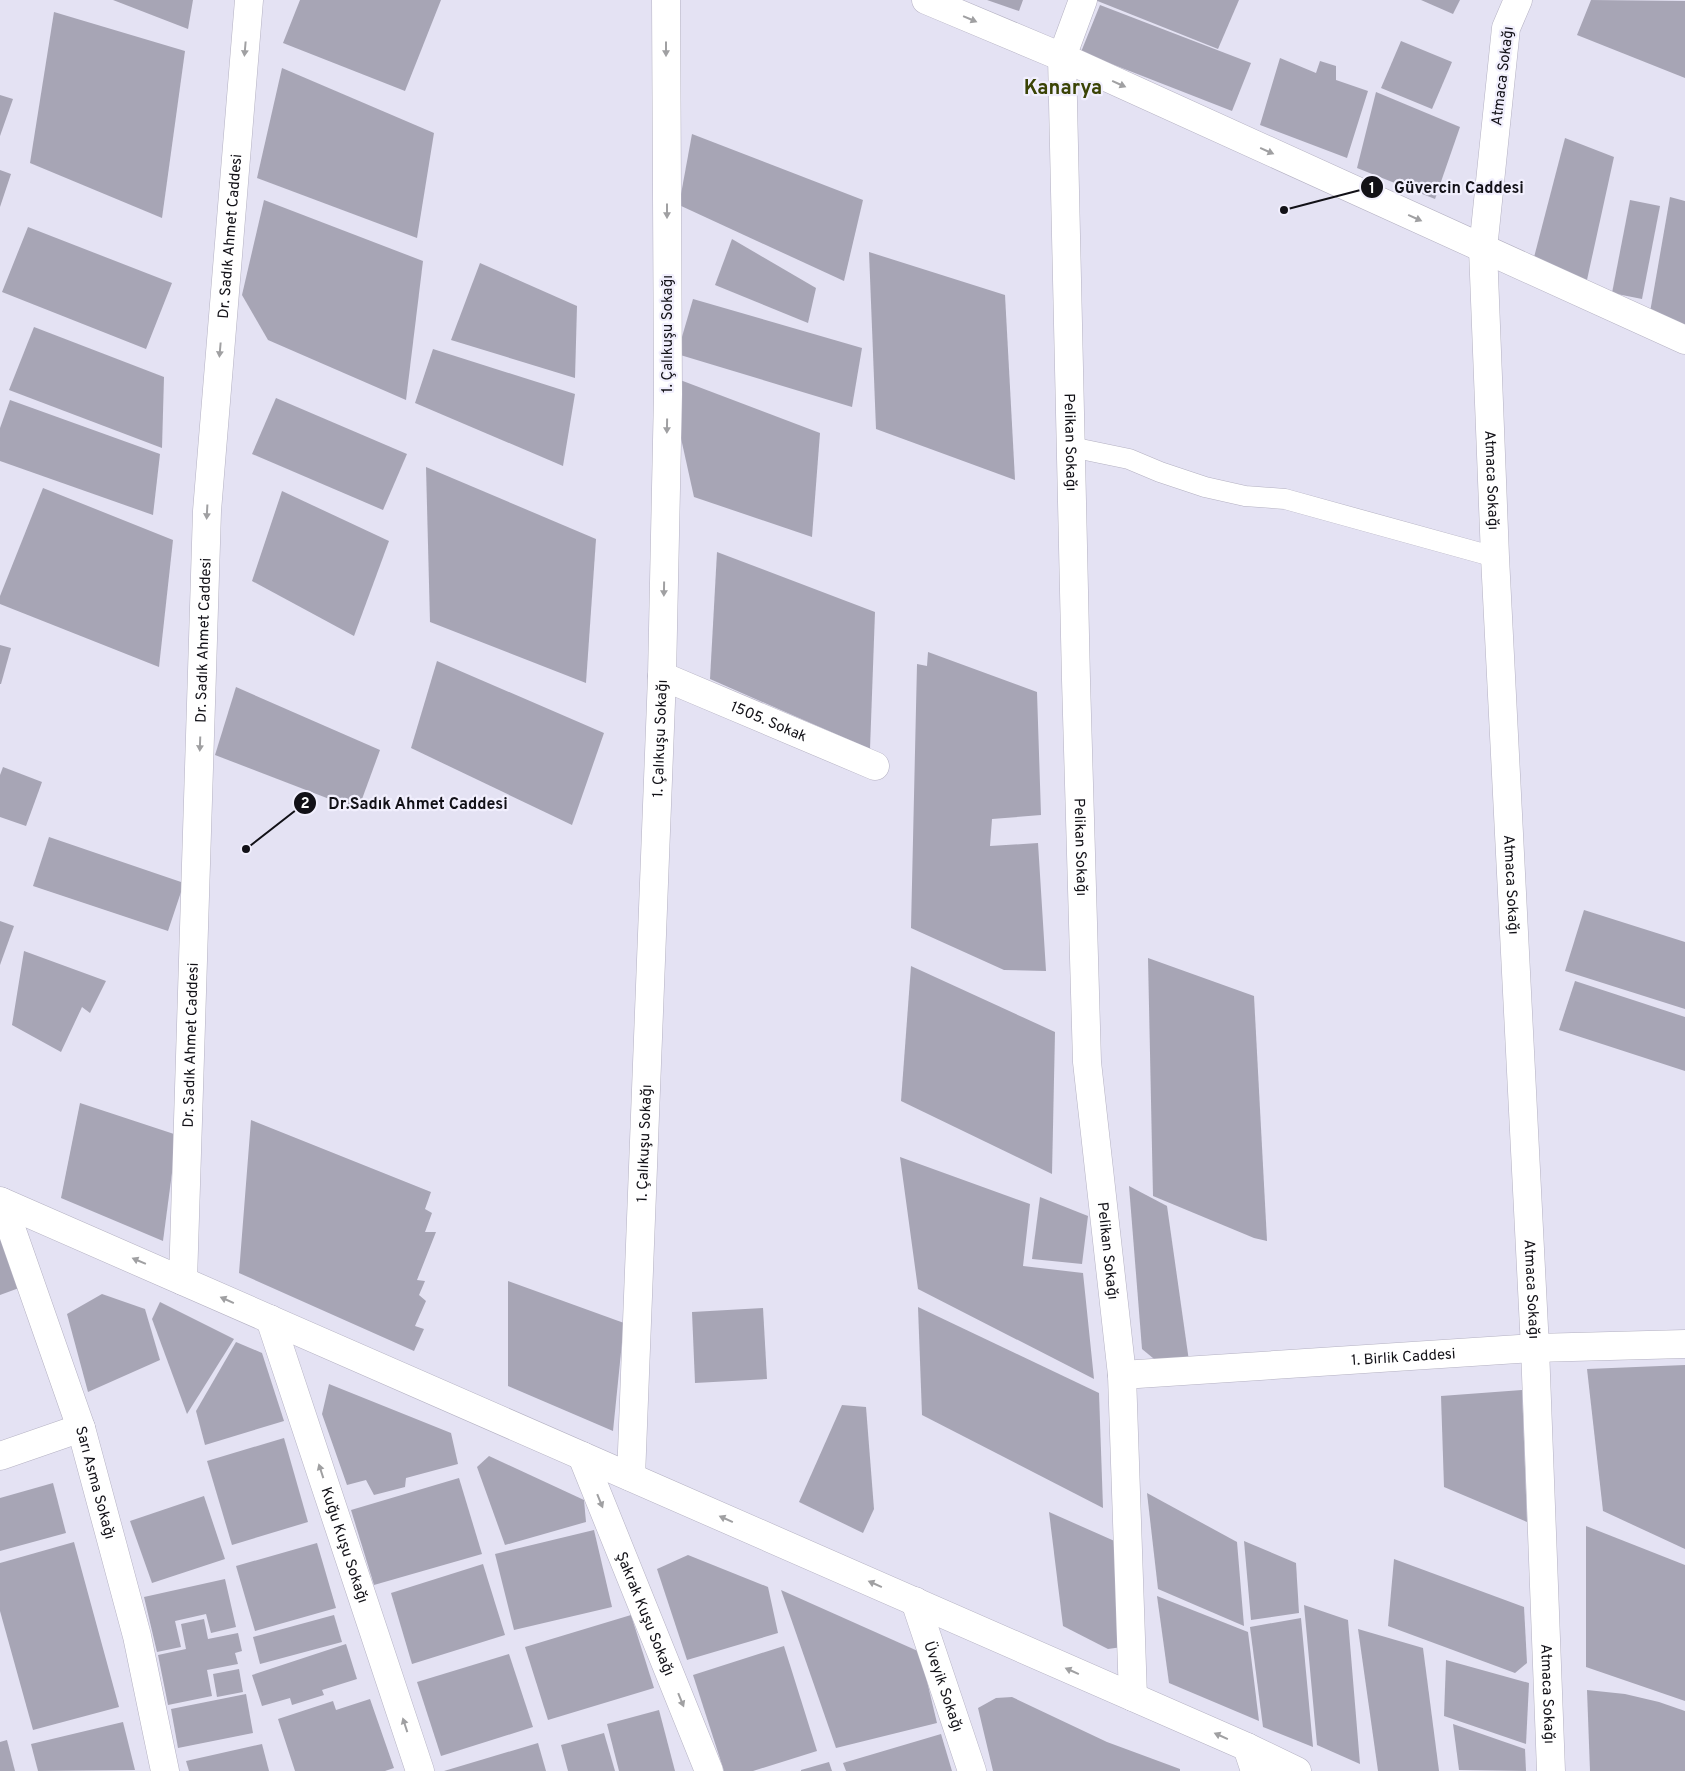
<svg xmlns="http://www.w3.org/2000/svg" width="1685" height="1771" font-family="Overpass,sans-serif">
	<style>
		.building { fill: #a7a5b5 }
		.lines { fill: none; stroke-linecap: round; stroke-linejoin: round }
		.service-casing { stroke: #b4b1c2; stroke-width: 21 }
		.minor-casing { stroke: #b4b1c2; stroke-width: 29 }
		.tertiary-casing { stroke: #b4b1c2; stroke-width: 29 }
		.service { stroke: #fff; stroke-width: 20 }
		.minor { stroke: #fff; stroke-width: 28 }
		.tertiary { stroke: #fff; stroke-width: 28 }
		.oneway { fill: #a0a0a2 }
		.labels { text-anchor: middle; stroke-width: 4.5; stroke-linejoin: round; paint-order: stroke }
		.street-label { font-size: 15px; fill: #121117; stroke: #f1effd }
		.district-label { font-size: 20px; font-weight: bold; fill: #3a4305; stroke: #f1effd }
		.leader { fill: none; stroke: #121117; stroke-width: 2 }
		.callout-dot { fill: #121117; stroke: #f1effd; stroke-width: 2 }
		.mark-label { font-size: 15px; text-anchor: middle; font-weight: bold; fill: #fff }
		.callout-label { font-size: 16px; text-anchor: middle; font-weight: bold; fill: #121117; stroke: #f1effd; stroke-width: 4.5; stroke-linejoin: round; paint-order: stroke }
	</style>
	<rect width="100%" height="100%" fill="#e4e2f3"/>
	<g class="building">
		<path d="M113 0H193L188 29Z"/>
		<path d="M300 0H441L405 91 283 43Z"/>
		<path d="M987 0H1023L1019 11Z"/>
		<path d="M1095 0H1239L1218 49Z"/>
		<path d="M1421 0H1460L1453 14Z"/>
		<path d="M1591 0 1685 1V78L1577 35Z"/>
		<path d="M1100 5 1251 63 1232 111 1081 52Z"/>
		<path d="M54 12 185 51 162 218 30 163Z"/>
		<path d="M1401 41 1452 62 1432 109 1381 88Z"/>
		<path d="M1280 58 1316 73 1320 61 1336 66V80L1368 91 1347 158 1260 125Z"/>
		<path d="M282 68 434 133 417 238 257 178Z"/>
		<path d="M1376 92 1460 127 1435 199 1357 168Z"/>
		<path d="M0 95 13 99 0 136Z"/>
		<path d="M692 134 863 200 844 281 679 205Z"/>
		<path d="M1565 138 1614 157 1585 289 1532 265Z"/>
		<path d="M0 170 11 174 0 207Z"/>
		<path d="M1670 197 1685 201V332L1649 318Z"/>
		<path d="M264 200 423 261 406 400 268 340 242 295Z"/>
		<path d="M1630 200 1660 206 1642 299 1612 293Z"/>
		<path d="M28 227 172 283 146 349 2 292Z"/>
		<path d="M732 239 816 288 808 323 715 285Z"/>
		<path d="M869 252 1005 295 1015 480 876 429Z"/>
		<path d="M480 263 577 306 575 378 451 340Z"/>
		<path d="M693 299 862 348 852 407 677 354Z"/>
		<path d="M34 327 164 377 162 448 9 390Z"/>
		<path d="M433 349 575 394 563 466 415 403Z"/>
		<path d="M667 375 820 433 812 537 694 497Z"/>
		<path d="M276 398 407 454 383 510 252 454Z"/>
		<path d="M10 400 160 454 153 515 0 461V428Z"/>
		<path d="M426 467 596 539 586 683 430 622Z"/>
		<path d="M43 488 173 540 159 667 0 604V596Z"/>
		<path d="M282 491 389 541 354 636 252 581Z"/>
		<path d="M717 552 875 612 870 749 710 679Z"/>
		<path d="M0 645 11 648 1 684H0Z"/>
		<path d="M928 652 1037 692 1041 815 992 819 990 846 1038 843 1046 971 1004 970 911 928 917 664 927 666Z"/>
		<path d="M437 661 604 733 572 825 411 748Z"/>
		<path d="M236 687 380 750 358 810 215 755Z"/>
		<path d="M3 767 42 782 26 826 0 817V775Z"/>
		<path d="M49 837 184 883 168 931 33 886Z"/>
		<path d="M1584 910 1685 942V1009L1565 971Z"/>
		<path d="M0 921 14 926 0 965Z"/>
		<path d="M24 951 106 981 90 1013 82 1007 61 1052 12 1025Z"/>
		<path d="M1148 958 1254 996 1267 1241 1254 1238 1153 1196Z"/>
		<path d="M911 966 1055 1032 1052 1174 901 1101Z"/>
		<path d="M1575 981 1685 1017V1071L1559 1030Z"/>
		<path d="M80 1103 177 1135 163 1241 61 1198Z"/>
		<path d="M251 1120 431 1192 425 1209 432 1213 425 1232H436L417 1280 425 1281 419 1295 426 1301 415 1326 424 1329 414 1351 239 1273Z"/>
		<path d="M900 1157 1030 1204 1023 1266 1083 1273 1094 1379 918 1289Z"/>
		<path d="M1129 1186 1167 1206 1189 1361 1159 1363 1142 1349Z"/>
		<path d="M1040 1197 1088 1216 1082 1264 1032 1259Z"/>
		<path d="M0 1238 19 1288 0 1295Z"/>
		<path d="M508 1281 624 1323 613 1431 508 1386Z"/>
		<path d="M102 1294 145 1309 160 1360 88 1392 67 1314Z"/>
		<path d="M160 1302 234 1339 187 1414 152 1319Z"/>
		<path d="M918 1307 1099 1393 1103 1508 922 1415Z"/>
		<path d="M763 1308 767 1379 695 1383 692 1312Z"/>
		<path d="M236 1342 262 1353 284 1421 205 1445 196 1411Z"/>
		<path d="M1685 1365V1549L1603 1511 1587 1369Z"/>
		<path d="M329 1384 451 1433 458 1464 406 1478 405 1487 374 1495 366 1480 347 1485 322 1414Z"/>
		<path d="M1522 1390 1527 1522 1444 1487 1441 1396Z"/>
		<path d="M842 1405 866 1407 874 1509 863 1533 799 1502Z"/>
		<path d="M284 1438 308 1522 232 1545 207 1461Z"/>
		<path d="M489 1456 584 1500 586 1522 505 1545 477 1467Z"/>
		<path d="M459 1478 482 1554 374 1585 351 1510Z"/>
		<path d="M53 1483 66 1533 0 1551V1498Z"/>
		<path d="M1147 1493 1237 1542 1244 1626 1158 1589Z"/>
		<path d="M204 1496 225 1559 152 1583 130 1521Z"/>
		<path d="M1049 1512 1119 1543 1122 1647 1108 1649 1063 1626Z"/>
		<path d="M1586 1526 1685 1565V1701L1586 1667Z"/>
		<path d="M594 1530 612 1607 514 1630 495 1554Z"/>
		<path d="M1244 1541 1296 1563 1299 1613 1251 1620Z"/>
		<path d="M74 1542 119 1707 33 1730 0 1611V1563Z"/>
		<path d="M317 1543 336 1608 255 1631 236 1566Z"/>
		<path d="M688 1555 768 1587 778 1633 687 1660 657 1569Z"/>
		<path d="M1394 1559 1524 1607 1527 1663 1515 1673 1388 1626Z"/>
		<path d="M483 1564 505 1635 412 1664 391 1593Z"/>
		<path d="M225 1579 236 1627 211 1633 206 1614 175 1621 181 1647 157 1652 144 1597Z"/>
		<path d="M781 1590 920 1652 937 1723 836 1748Z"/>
		<path d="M1157 1596 1248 1632 1259 1721 1169 1683Z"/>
		<path d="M1304 1605 1348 1620 1360 1764 1317 1745Z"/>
		<path d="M334 1615 342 1642 260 1664 253 1637Z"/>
		<path d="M631 1615 654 1688 548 1720 525 1647Z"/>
		<path d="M1301 1618 1313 1747 1263 1727 1250 1627Z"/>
		<path d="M204 1619 208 1639 238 1633 242 1651 235 1653 238 1664 207 1670 212 1696 168 1705 158 1655 186 1649 181 1624Z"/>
		<path d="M1358 1629 1423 1648 1439 1771H1378Z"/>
		<path d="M346 1644 357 1679 322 1690 324 1695 292 1705 290 1698 262 1706 252 1675Z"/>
		<path d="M784 1646 817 1751 753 1771H724L693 1675Z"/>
		<path d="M509 1654 533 1727 441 1756 417 1682Z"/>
		<path d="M1446 1660 1529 1683 1526 1744 1444 1716Z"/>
		<path d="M239 1669 243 1692 217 1697 213 1674Z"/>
		<path d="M1587 1690 1625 1694 1659 1702 1685 1711V1771H1590Z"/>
		<path d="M246 1694 253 1733 178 1748 171 1709Z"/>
		<path d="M1012 1697 1107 1742 1180 1769V1771H993L978 1708 996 1698Z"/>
		<path d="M370 1699 394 1768 385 1771H295L278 1719 333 1701 336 1710Z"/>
		<path d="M659 1710 675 1771H619L607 1724Z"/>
		<path d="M123 1722 135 1770 38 1771 31 1744Z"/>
		<path d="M1453 1724 1525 1749 1526 1771 1459 1770Z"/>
		<path d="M604 1733 615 1771H568L561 1745Z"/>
		<path d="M941 1734 952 1771H846L843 1763Z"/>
		<path d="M7 1740 15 1771H0V1742Z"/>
		<path d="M538 1743 546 1771H444Z"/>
		<path d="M262 1744 269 1771H189L186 1761Z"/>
		<path d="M829 1762 832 1771H801V1770Z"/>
	</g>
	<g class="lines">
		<defs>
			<path id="service" d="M1071 447 1129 459 1160 472 1205 487 1245 496 1285 499 1495 557"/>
			<g id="minor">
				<path id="s1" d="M1083 0 1062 57 1076 680 1087 1062 1122 1375 1133 1697"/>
				<path id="s2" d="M1518 0 1506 28 1483 249 1495 557 1535 1348 1551 1771"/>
				<path id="s3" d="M662 676 875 766"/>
				<path id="s4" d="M2 1202 81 1428 137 1636 165 1771"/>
				<path id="s5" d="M270 1319 420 1771"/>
				<path id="s6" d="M1122 1375 1535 1348 1685 1344"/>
				<path d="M0 1456 81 1428"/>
				<path id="s7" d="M582 1456 709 1771"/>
				<path id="s8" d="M631 1477 662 676 668 394 666 0"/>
				<path id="s9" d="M915 1601 972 1771"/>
				<path d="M1247 1747 1255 1771"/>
			</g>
			<g id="tertiary">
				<path d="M926 0 1062 57 1685 340"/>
				<path d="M0 1201 1247 1747 1297 1771"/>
				<path id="s10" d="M183 1281 207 511 249 0"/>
			</g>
		</defs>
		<use href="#service" class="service-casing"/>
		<use href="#minor" class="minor-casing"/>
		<use href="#tertiary" class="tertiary-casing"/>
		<use href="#service" class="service"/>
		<use href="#minor" class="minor"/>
		<use href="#tertiary" class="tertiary"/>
	</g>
	<defs><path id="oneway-solid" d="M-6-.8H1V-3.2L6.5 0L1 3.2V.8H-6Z" transform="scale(1.25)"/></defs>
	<g class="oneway">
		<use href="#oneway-solid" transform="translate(970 19) rotate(23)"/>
		<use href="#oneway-solid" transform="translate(245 49) rotate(95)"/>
		<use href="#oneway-solid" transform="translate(666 49) rotate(90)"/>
		<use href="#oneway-solid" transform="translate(1119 84) rotate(24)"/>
		<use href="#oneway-solid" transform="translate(1267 151) rotate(24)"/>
		<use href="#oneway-solid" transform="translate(667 211) rotate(90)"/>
		<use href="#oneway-solid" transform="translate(1415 218) rotate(24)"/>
		<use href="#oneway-solid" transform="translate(220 350) rotate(95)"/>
		<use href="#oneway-solid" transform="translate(667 426) rotate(91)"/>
		<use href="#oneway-solid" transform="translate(207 512) rotate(93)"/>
		<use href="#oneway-solid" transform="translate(664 589) rotate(91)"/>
		<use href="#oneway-solid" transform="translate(200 744) rotate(92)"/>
		<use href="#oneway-solid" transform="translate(139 1261) rotate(-157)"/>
		<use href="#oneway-solid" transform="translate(227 1300) rotate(-156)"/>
		<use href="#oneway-solid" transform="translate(321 1471) rotate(-108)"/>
		<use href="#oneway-solid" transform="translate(600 1501) rotate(68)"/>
		<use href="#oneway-solid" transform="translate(726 1519) rotate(-156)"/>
		<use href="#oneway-solid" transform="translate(875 1584) rotate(-156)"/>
		<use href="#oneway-solid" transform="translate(1072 1671) rotate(-156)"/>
		<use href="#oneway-solid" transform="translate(681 1700) rotate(68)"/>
		<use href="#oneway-solid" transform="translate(405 1725) rotate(-108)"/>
		<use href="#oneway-solid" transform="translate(1221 1736) rotate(-156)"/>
	</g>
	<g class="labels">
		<g class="street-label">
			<text transform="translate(1502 76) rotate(-83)" y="5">Atmaca Sokağı</text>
			<text dy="5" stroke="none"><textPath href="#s10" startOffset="1046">Dr. Sadık Ahmet Caddesi</textPath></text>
			<text transform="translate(667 334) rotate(-90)" y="5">1. Çalıkuşu Sokağı</text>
			<text dy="5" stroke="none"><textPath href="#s1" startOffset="446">Pelikan Sokağı</textPath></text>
			<text dy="5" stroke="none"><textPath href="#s2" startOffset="484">Atmaca Sokağı</textPath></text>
			<text dy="5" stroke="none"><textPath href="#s10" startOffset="641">Dr. Sadık Ahmet Caddesi</textPath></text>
			<text dy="5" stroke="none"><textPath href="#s3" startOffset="116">1505. Sokak</textPath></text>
			<text dy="5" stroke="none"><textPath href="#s8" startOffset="739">1. Çalıkuşu Sokağı</textPath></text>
			<text dy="5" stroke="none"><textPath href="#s1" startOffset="851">Pelikan Sokağı</textPath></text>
			<text dy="5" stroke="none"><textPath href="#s2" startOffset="889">Atmaca Sokağı</textPath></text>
			<text dy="5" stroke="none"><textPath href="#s10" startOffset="236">Dr. Sadık Ahmet Caddesi</textPath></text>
			<text dy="5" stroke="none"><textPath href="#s8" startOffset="334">1. Çalıkuşu Sokağı</textPath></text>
			<text dy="5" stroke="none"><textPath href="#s1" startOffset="1256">Pelikan Sokağı</textPath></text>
			<text dy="5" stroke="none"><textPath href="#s2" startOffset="1294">Atmaca Sokağı</textPath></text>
			<text dy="5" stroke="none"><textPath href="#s6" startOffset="282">1. Birlik Caddesi</textPath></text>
			<text dy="5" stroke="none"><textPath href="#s4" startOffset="296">Sarı Asma Sokağı</textPath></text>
			<text dy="5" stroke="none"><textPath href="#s5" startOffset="238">Kuğu Kuşu Sokağı</textPath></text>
			<text dy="5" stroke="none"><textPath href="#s7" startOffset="170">Şakrak Kuşu Sokağı</textPath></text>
			<text dy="5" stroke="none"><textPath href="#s9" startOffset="90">Üveyik Sokağı</textPath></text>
			<text dy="5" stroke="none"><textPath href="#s2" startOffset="1699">Atmaca Sokağı</textPath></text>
		</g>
		<g class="district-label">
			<text x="1063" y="94">Kanarya</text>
		</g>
	</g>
	<path class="leader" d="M1284 210L1372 187M246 849L305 803"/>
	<g class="callout-dot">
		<circle cx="1284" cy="210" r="5"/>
		<circle cx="246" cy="849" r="5"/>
		<circle cx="1372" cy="187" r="12"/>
		<circle cx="305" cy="803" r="12"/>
	</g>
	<g class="mark-label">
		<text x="1372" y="193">1</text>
		<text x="305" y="808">2</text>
	</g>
	<g class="callout-label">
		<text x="1459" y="193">Güvercin Caddesi</text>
		<text x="418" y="809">Dr.Sadık Ahmet Caddesi</text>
	</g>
</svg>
